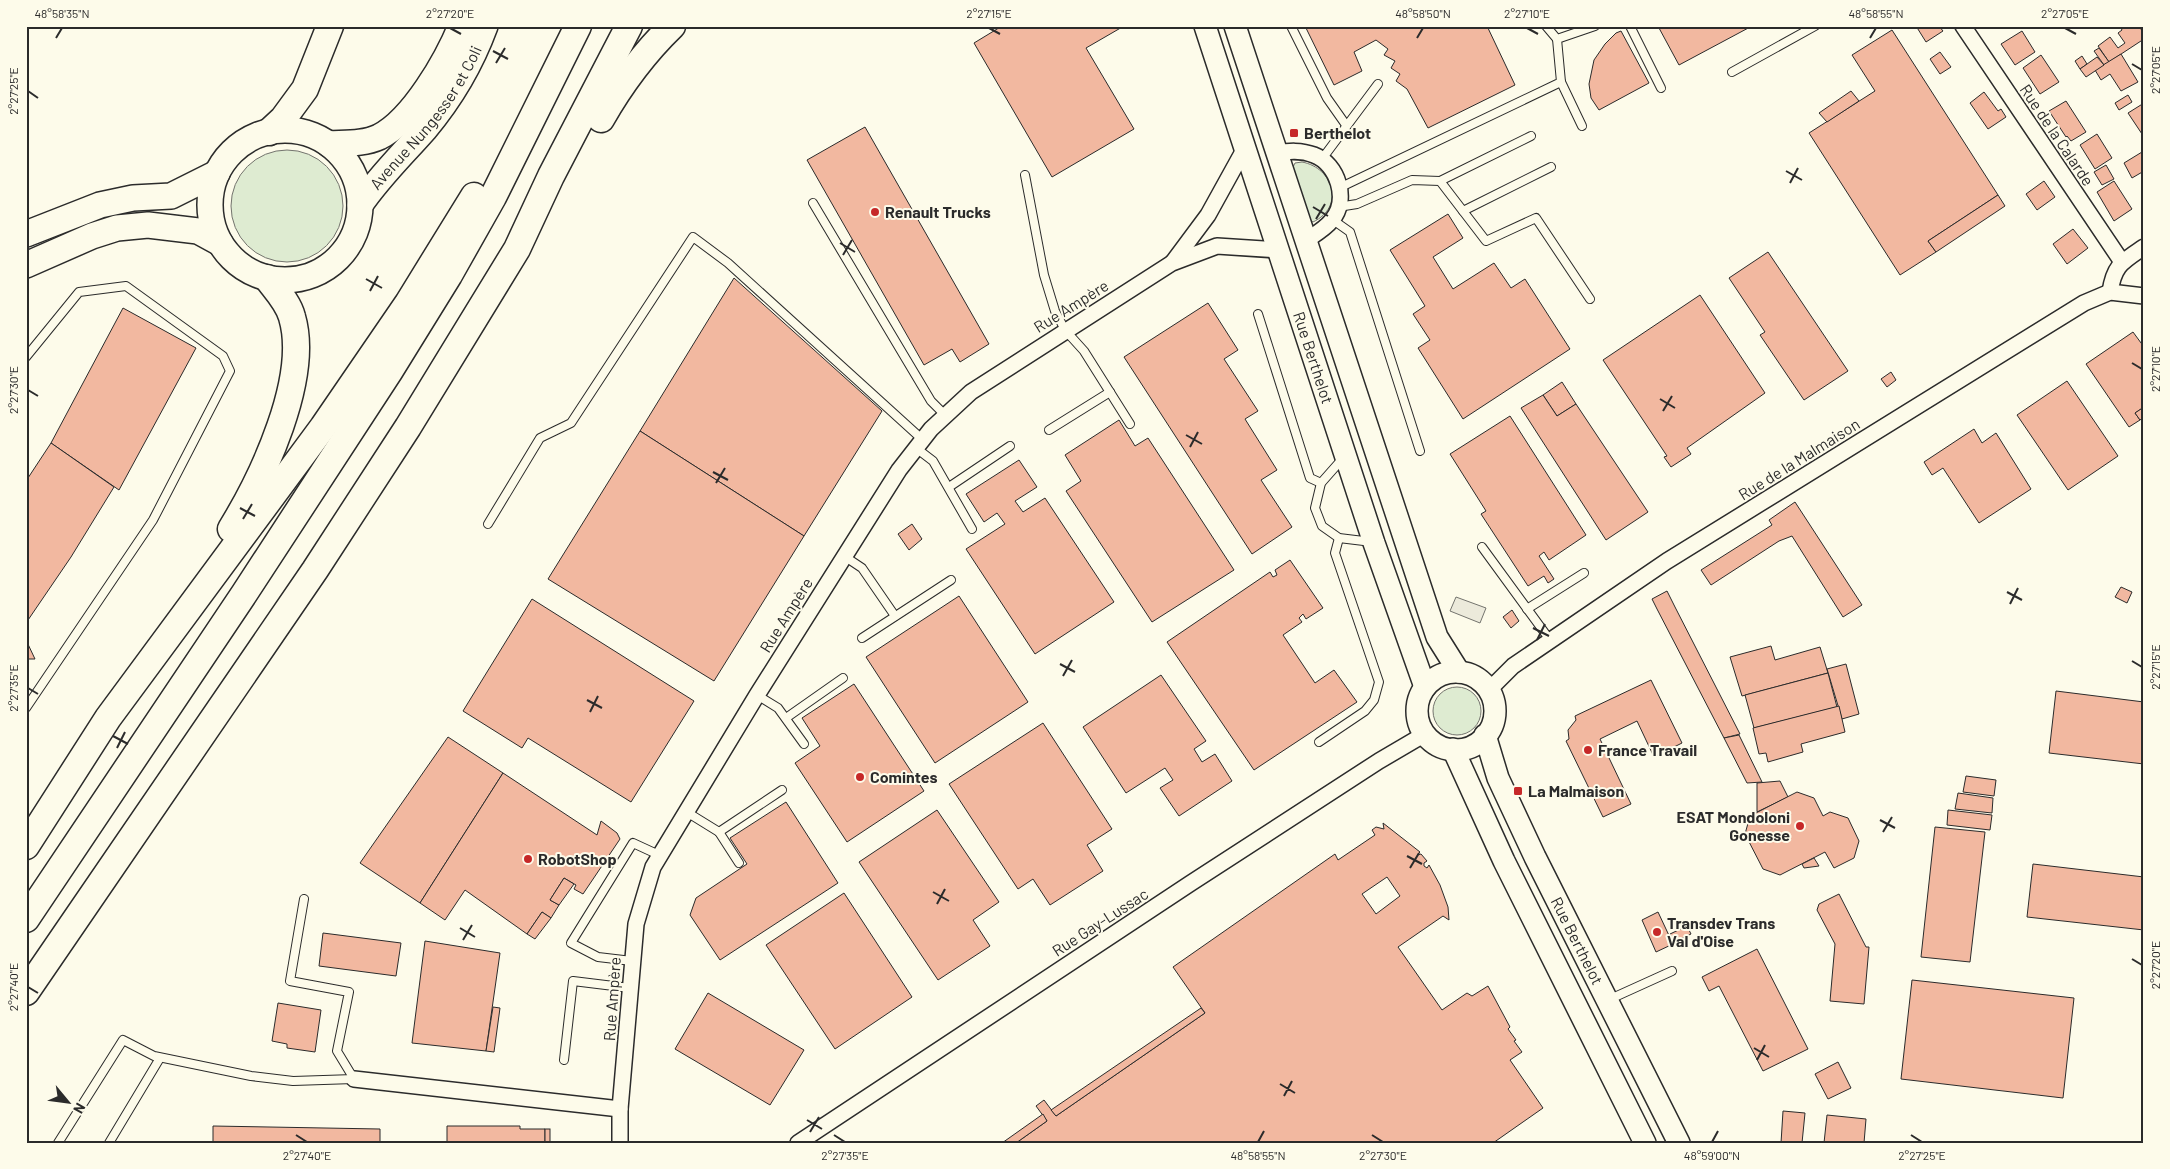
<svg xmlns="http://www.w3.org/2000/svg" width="2170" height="1169" font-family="Barlow,sans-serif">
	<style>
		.green { fill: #deebd1; stroke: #74746e }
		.parking { fill: #eceadb; stroke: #74746e }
		.building { fill: #f2b8a0; stroke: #2b2b2b; fill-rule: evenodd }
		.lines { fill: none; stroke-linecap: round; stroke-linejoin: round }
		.service-casing { stroke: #2b2b2b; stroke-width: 10 }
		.minor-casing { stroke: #2b2b2b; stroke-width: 18 }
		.secondary-casing { stroke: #2b2b2b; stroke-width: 24 }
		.primary-casing { stroke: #2b2b2b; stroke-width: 28 }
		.trunk-casing { stroke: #2b2b2b; stroke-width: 29 }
		.service { stroke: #fdfbea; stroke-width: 8 }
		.minor { stroke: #fdfbea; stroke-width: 15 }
		.secondary { stroke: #fdfbea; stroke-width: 21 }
		.primary { stroke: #fdfbea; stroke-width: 25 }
		.trunk { stroke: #fdfbea; stroke-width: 26 }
		.ticks { fill: none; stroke: #2b2b2b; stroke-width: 2 }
		.poi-dot { fill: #c62828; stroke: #fdfbea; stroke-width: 2 }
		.labels { text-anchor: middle; stroke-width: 4; stroke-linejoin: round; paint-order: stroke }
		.street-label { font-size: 16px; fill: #2b2b2b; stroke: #fdfbea }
		.poi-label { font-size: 16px; font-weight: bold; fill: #2b2b2b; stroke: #fdfbea; text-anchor: start }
		.neatline { fill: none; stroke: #2b2b2b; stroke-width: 2 }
		.ticks-label { font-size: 12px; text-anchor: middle; fill: #2b2b2b }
	</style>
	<rect width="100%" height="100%" fill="#fdfbea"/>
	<g class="green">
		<circle cx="287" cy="206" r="56"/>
		<path d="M1302 162C1334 168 1345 207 1313 222L1308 219 1292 169 1295 163Z"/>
		<circle cx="1457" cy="711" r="24"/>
	</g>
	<path class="parking" d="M1456 597 1486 608 1480 623 1450 611Z"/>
	<g class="building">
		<path d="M1002 26H1124L1086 48 1134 129 1052 177 974 43Z"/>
		<path d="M1305 26H1487L1515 85 1428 128 1407 89 1396 81 1400 74 1391 68 1395 61 1384 55 1388 49 1376 40 1354 52 1362 71 1334 85Z"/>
		<path d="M1663 26H1752L1679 65 1659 28Z"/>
		<path d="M1916 26H1939L1943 31 1926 42Z"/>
		<path d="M2120 26H2139L2144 34V39L2109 62 2098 46 2110 37 2118 48 2125 43 2118 33 2122 30Z"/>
		<path d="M1892 30 1998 195 1928 241 1936 252 1900 275 1809 133 1875 91 1852 55Z"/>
		<path d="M1621 31 1649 83 1599 110 1591 98 1589 84 1594 60 1605 44 1616 33Z"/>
		<path d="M2022 31 2035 52 2015 65 2001 44Z"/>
		<path d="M2099 48 2109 62 2104 65 2094 51Z"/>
		<path d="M1940 52 1951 67 1940 74 1930 59Z"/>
		<path d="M2121 54 2138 82 2121 91 2110 74 2101 80 2095 70Z"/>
		<path d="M2041 55 2059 82 2040 94 2023 68Z"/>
		<path d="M2082 56 2087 64 2080 69 2075 61Z"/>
		<path d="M2097 57 2104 65 2086 77 2080 69Z"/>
		<path d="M1851 91 1859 101 1827 122 1819 113Z"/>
		<path d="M1984 92 1998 111 2001 109 2006 117 1988 129 1970 103Z"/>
		<path d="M2128 95 2132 102 2119 110 2115 103Z"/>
		<path d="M2066 101 2086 132 2071 141 2067 136 2066 137 2049 111Z"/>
		<path d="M2144 103V137L2128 113Z"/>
		<path d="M865 127 989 344 960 362 952 349 924 365 807 160Z"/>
		<path d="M2097 134 2112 158 2095 169 2080 145Z"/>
		<path d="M2142 152 2144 155V171L2132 178 2124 163Z"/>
		<path d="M2106 165 2114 179 2102 185 2094 172Z"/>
		<path d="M2044 181 2055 197 2037 210 2026 194Z"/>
		<path d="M2114 181 2132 209 2114 221 2097 192Z"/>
		<path d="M1998 195 2005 206 1936 252 1928 241Z"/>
		<path d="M1448 214 1463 238 1433 257 1453 289 1494 263 1511 288 1525 279 1570 349 1463 419 1418 348 1430 340 1413 314 1425 306 1390 250Z"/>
		<path d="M2073 229 2088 248 2067 264 2053 244Z"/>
		<path d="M1768 252 1848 371 1804 400 1760 335 1765 332 1729 278Z"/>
		<path d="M734 278 882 411 804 536 640 431Z"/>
		<path d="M1700 295 1765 393 1687 448 1691 454 1671 467 1664 457 1667 456 1603 360Z"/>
		<path d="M1208 303 1238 350 1224 359 1258 411 1245 419 1277 470 1261 480 1292 527 1252 554 1124 357Z"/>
		<path d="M123 308 196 348 119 490 51 443Z"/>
		<path d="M2133 332 2144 347V407L2135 413 2140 420 2129 427 2086 364Z"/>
		<path d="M1891 372 1896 380 1887 387 1881 379Z"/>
		<path d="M2067 381 2118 456 2068 490 2017 415Z"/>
		<path d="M1562 382 1576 404 1557 416 1543 395Z"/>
		<path d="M1543 395 1557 416 1576 404 1648 512 1606 540 1521 408Z"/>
		<path d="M2144 407V417L2140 420 2135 413Z"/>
		<path d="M1510 416 1586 535 1549 560 1544 552 1539 556 1554 579 1548 583 1544 576 1528 586 1481 514 1486 511 1450 454Z"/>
		<path d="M1119 420 1135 446 1148 438 1234 570 1152 622 1066 491 1081 481 1065 455Z"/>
		<path d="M1974 429 1982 443 1996 433 2031 489 1979 523 1943 468 1932 475 1924 462Z"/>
		<path d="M640 431 804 536 714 681 548 579Z"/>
		<path d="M51 443 114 487 71 557 26 623V481Z"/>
		<path d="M1019 460 1037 487 1015 501 1023 512 1045 498 1114 602 1035 654 966 549 1005 524 997 513 984 522 966 494Z"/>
		<path d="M1795 502 1862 605 1843 617 1792 536 1779 541 1711 585 1701 570 1772 525 1769 520Z"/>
		<path d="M912 524 922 539 909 550 898 534Z"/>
		<path d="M1290 560 1323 608 1306 619 1303 614 1299 618 1302 622 1283 635 1315 683 1334 670 1357 702 1254 770 1167 642 1270 572 1273 577 1277 575 1275 570Z"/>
		<path d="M2121 587 2132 592 2127 603 2115 597Z"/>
		<path d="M1667 591 1675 607 1740 734 1724 738 1657 609 1652 599Z"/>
		<path d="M959 596 1028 702 935 763 866 657Z"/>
		<path d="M532 599 694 701 631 802 528 738 522 748 463 711Z"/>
		<path d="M1512 610 1519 621 1511 628 1503 617Z"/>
		<path d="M26 640 35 659H26Z"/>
		<path d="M1771 646 1775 660 1820 647 1828 673 1742 696 1730 657Z"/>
		<path d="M1846 664 1859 714 1842 719 1827 669Z"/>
		<path d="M1828 673 1837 707 1754 728 1745 695Z"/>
		<path d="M1161 675 1206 741 1194 749 1202 762 1215 754 1232 781 1179 816 1160 788 1173 780 1165 768 1126 793 1083 727Z"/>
		<path d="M1651 680 1682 743 1654 757 1637 721 1600 739 1631 804 1603 817 1566 741 1569 739 1568 730 1576 720 1575 716Z"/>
		<path d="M854 684 924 791 847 842 795 763 820 746 802 718Z"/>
		<path d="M2056 691 2144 702V764L2049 753Z"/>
		<path d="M1839 706 1845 732 1801 744 1803 752 1768 762 1766 753 1759 754 1753 728Z"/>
		<path d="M1043 723 1112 829 1087 845 1103 871 1050 905 1033 879 1018 889 949 784Z"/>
		<path d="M1739 735 1762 782 1747 783 1724 738Z"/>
		<path d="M448 737 503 773 420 903 360 863Z"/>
		<path d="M503 773 597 835 601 821 617 833 620 839 583 894 574 889 576 885 564 878 550 900 559 905 551 918 542 912 527 934 465 890 445 920 420 903Z"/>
		<path d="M1966 776 1996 780 1994 796 1963 792Z"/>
		<path d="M1780 781 1788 797 1757 812V783Z"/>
		<path d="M1797 792 1814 798 1823 816 1830 812 1848 818 1859 841 1854 858 1834 868 1825 852 1780 875 1763 869 1745 834 1750 816Z"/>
		<path d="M1958 793 1993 798 1992 813 1955 809Z"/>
		<path d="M786 802 838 883 720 960 690 915 696 898 747 864 730 838Z"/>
		<path d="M937 810 999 902 973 920 990 946 938 980 859 862Z"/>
		<path d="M1948 810 1992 815 1990 830 1947 825Z"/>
		<path d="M1383 823 1420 852 1417 855 1421 854 1427 861 1424 863V866L1427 868 1429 865 1440 885 1448 907 1449 920 1443 916 1398 947 1442 1010 1467 993 1472 996 1488 986 1510 1027 1508 1029 1516 1040 1514 1041 1522 1052 1510 1060 1543 1108 1493 1143H1016L1047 1121 1036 1106 1044 1100 1056 1116 1205 1013 1173 967 1335 854 1338 860 1375 835 1372 830 1376 827 1384 829ZM1387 877 1400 896 1376 914 1362 894Z"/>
		<path d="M1935 827 1985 832 1970 962 1921 957Z"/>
		<path d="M1814 858 1819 866 1804 868 1802 864Z"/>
		<path d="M2033 864 2144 877V930L2027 917Z"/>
		<path d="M564 878 574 884 559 905 550 900Z"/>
		<path d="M844 893 912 997 835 1049 766 945Z"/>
		<path d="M1839 894 1866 947H1869L1864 1004 1830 1001 1835 944 1817 910 1819 904Z"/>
		<path d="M542 912 551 918 535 939 527 934Z"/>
		<path d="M1658 912 1673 944 1656 952 1642 920Z"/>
		<path d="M1687 926 1691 934 1674 942 1670 934Z"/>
		<path d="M323 933 401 943 396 976 319 966Z"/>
		<path d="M425 941 500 953 486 1051 412 1043Z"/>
		<path d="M1757 949 1808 1049 1763 1071 1719 986 1709 991 1702 977Z"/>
		<path d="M1912 980 2074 998 2063 1098 1901 1079Z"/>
		<path d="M708 993 804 1050 770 1105 675 1049Z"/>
		<path d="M278 1003 321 1010 315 1052 287 1048V1044L272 1041Z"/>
		<path d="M493 1007 500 1008 494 1052 486 1051Z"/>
		<path d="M1201 1008 1205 1013 1056 1116 1051 1110Z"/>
		<path d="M1838 1062 1851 1088 1828 1099 1815 1074Z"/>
		<path d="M1783 1111 1805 1113 1802 1143H1781Z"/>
		<path d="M1043 1114 1047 1121 1016 1143H1002Z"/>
		<path d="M1827 1115 1866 1119 1864 1143H1824Z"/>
		<path d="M213 1126 380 1129V1143H213Z"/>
		<path d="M447 1126H520V1129H545V1143H447Z"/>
		<rect x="545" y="1129" width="5" height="14"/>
	</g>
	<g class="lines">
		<defs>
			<g id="service">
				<path d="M1291 26 1327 98 1346 125"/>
				<path d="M1546 26 1557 39 1595 26"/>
				<path d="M1630 26 1661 88"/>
				<path d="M1732 72 1815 26"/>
				<path d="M1561 82 1582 126"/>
				<path d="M1322 159 1378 84"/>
				<path d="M1025 175 1044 275 1055 311 1065 330 1084 351 1130 424"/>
				<path d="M1440 181 1531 136"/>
				<path d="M1339 188 1561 82 1557 39"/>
				<path d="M813 203 931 401 945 415"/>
				<path d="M1338 207 1357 204 1412 180 1440 181 1486 241 1536 218 1590 299"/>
				<path d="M1463 211 1551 167"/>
				<path d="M1333 220 1350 232 1420 451"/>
				<path d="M1258 314 1310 478 1321 483"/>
				<path d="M26 357 79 292 126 286 223 356 230 371 153 520 26 708"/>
				<path d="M1049 430 1110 392"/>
				<path d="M916 448 933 461 972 529"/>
				<path d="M1344 457 1321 483 1315 508 1322 526 1339 538 1372 542"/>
				<path d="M949 487 1010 446"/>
				<path d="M488 524 540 438 571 423 693 237 728 263 923 440"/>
				<path d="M1482 547 1550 640"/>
				<path d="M844 556 862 568 895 616"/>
				<path d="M1527 609 1584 573"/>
				<path d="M862 638 951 580"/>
				<path d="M757 695 778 708 804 744"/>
				<path d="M786 718 843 678"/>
				<path d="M1319 742 1365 711 1374 700 1379 682 1335 553 1339 538"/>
				<path d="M685 811 719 832 782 790"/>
				<path d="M719 832 739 863"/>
				<path d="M304 899 290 981 349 992 337 1051 354 1079"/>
				<path d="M632 961 598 957 571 943 633 843 659 855"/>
				<path d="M1608 1000 1672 971"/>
				<path d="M564 1060 573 981 630 988"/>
				<path d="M58 1143 123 1040 154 1056 251 1076 293 1081 354 1079"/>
				<path d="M109 1143 160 1058"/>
			</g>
			<g id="minor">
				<path d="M1963 26 2122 262"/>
				<path d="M1276 153C1289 151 1301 150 1314 155 1338 164 1349 200 1332 220 1325 229 1314 235 1305 241"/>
				<path d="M1173 262 1208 215 1245 148"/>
				<path d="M2110 292C2114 265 2122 262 2144 247"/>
				<path d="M1489 690 1513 666 1667 561 2084 303 2110 292 2144 296"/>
				<path d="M354 1079 620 1109"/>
				<path d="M620 1143V1109L636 924 653 867 757 695 899 470 931 429 971 392 1172 263 1217 246 1278 250"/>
				<path d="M798 1143 1191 883 1379 761 1425 734"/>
			</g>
			<g id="secondary">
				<path id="s1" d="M1205 26 1374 543 1425 687"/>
				<path d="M1235 26 1437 637 1459 672"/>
				<circle cx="1456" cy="711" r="39"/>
				<path id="s2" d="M1485 735 1498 778 1535 857 1679 1143"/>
				<path d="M1453 749 1504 861 1645 1143"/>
			</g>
			<g id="primary">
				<circle cx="285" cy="205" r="75"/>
				<path d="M329 144C346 143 364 144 379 137 413 120 447 60 461 26"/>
				<path id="s3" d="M360 205C379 177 403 154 425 129 451 98 471 64 485 26"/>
				<path d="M26 234 100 205 133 198 171 196 217 173"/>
				<path d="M26 265 92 236 117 228 148 225 198 231 220 243"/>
			</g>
			<g id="trunk">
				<path d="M601 119C621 84 643 54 672 26"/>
				<path d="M269 132 283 119 305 89 330 26"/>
				<path d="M231 529C263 477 310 378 292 317 288 302 276 290 267 278"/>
				<path d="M26 846 108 718 323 427 408 303 474 196"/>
				<path d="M26 919 244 594 389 372 449 275 493 197 578 26"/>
				<path d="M26 992 315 570 408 427 517 249 551 176 629 26"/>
			</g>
		</defs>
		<use href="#service" class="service-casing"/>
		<use href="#minor" class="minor-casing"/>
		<use href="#secondary" class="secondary-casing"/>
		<use href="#primary" class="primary-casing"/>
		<use href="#trunk" class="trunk-casing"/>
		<use href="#service" class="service"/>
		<use href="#minor" class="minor"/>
		<use href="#secondary" class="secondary"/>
		<use href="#primary" class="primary"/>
		<use href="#trunk" class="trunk"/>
	</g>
	<path class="ticks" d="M450 28 461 34M989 28 1000 34M1527 28 1538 34M2065 28 2076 34M56 38 62 28M1417 38 1423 28M1870 38 1876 28M493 51 508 59M496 63 505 48M2132 64 2142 70M28 91 38 98M1786 171 1802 180M1790 183 1798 168M1313 207 1328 216M1316 219 1325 204M840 243 855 252M843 255 852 240M366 279 382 288M370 291 378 276M2132 363 2142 369M28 390 38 396M1660 399 1675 408M1663 411 1672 396M1186 435 1202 444M1190 447 1198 432M713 472 728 480M716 483 725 468M240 508 255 516M243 519 252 504M2007 592 2022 600M2010 604 2018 588M1533 628 1549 636M1537 640 1545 624M2132 661 2142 667M1060 664 1075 672M1063 676 1072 660M28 688 38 694M587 700 602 708M590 712 598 696M113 736 128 744M117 748 125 732M1880 820 1895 828M1883 832 1892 817M1407 856 1422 864M1410 868 1419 853M933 892 949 901M937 904 945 889M460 928 475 937M463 940 472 925M2132 959 2142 965M28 987 38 993M1754 1048 1769 1057M1757 1060 1765 1045M1280 1084 1295 1093M1284 1096 1292 1081M807 1120 822 1129M810 1132 819 1117M296 1135 307 1142M834 1135 845 1142M1372 1135 1383 1142M1911 1135 1922 1142M1258 1142 1264 1131M1712 1142 1718 1131"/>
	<g class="poi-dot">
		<rect x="1289" y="128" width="10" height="10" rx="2.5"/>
		<circle cx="875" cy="212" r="5"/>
		<circle cx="1588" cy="750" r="5"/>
		<circle cx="860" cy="777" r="5"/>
		<rect x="1513" y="786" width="10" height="10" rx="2.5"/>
		<circle cx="1800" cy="826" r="5"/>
		<circle cx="528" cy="859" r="5"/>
		<circle cx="1657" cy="932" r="5"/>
	</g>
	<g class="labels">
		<g class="street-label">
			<text dy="6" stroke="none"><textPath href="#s3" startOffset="110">Avenue Nungesser et Coli</textPath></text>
			<text transform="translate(2057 135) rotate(56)" y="6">Rue de la Calarde</text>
			<text transform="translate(1071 306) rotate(-32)" y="6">Rue Ampère</text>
			<text dy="6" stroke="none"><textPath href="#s1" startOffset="349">Rue Berthelot</textPath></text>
			<text transform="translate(1799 459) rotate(-32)" y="6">Rue de la Malmaison</text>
			<text transform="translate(786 615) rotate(-58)" y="6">Rue Ampère</text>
			<text transform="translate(1100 922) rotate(-33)" y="6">Rue Gay-Lussac</text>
			<text dy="6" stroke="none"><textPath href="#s2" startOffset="226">Rue Berthelot</textPath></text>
			<text transform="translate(612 999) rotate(-86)" y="6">Rue Ampère</text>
		</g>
		<g class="poi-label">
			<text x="1304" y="139">Berthelot</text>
			<text x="885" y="218">Renault Trucks</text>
			<text x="1598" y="756">France Travail</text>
			<text x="870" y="783">Comintes</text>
			<text x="1528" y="797">La Malmaison</text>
			<text x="1790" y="823" text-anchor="end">ESAT Mondoloni<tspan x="1790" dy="18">Gonesse</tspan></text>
			<text x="538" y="865">RobotShop</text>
			<text x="1667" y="929">Transdev Trans<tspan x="1667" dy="18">Val d'Oise</tspan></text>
		</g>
	</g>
	<rect width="2170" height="1169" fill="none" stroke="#fdfbea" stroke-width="55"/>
	<g transform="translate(68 1102) rotate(119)" stroke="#fdfbea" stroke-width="4" paint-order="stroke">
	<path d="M0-4L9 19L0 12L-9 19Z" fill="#2b2b2b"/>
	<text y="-8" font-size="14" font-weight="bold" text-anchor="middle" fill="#2b2b2b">N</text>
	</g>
	<rect x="28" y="28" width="2114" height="1114" class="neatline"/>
	<g class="ticks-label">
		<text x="62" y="18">48°58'35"N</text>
		<text x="450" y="18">2°27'20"E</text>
		<text x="989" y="18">2°27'15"E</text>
		<text x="1423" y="18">48°58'50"N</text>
		<text x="1527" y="18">2°27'10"E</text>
		<text x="1876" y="18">48°58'55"N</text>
		<text x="2065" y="18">2°27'05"E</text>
		<text transform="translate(2156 70) rotate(-90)" y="4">2°27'05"E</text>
		<text transform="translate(14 91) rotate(-90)" y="4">2°27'25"E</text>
		<text transform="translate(2156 369) rotate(-90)" y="4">2°27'10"E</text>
		<text transform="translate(14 390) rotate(-90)" y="4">2°27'30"E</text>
		<text transform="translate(2156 667) rotate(-90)" y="4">2°27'15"E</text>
		<text transform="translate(14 688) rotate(-90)" y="4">2°27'35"E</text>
		<text transform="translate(2156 965) rotate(-90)" y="4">2°27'20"E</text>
		<text transform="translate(14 987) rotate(-90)" y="4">2°27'40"E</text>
		<text x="307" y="1160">2°27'40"E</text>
		<text x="845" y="1160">2°27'35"E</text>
		<text x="1258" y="1160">48°58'55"N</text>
		<text x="1383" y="1160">2°27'30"E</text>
		<text x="1712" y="1160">48°59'00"N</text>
		<text x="1922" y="1160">2°27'25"E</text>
	</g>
</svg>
